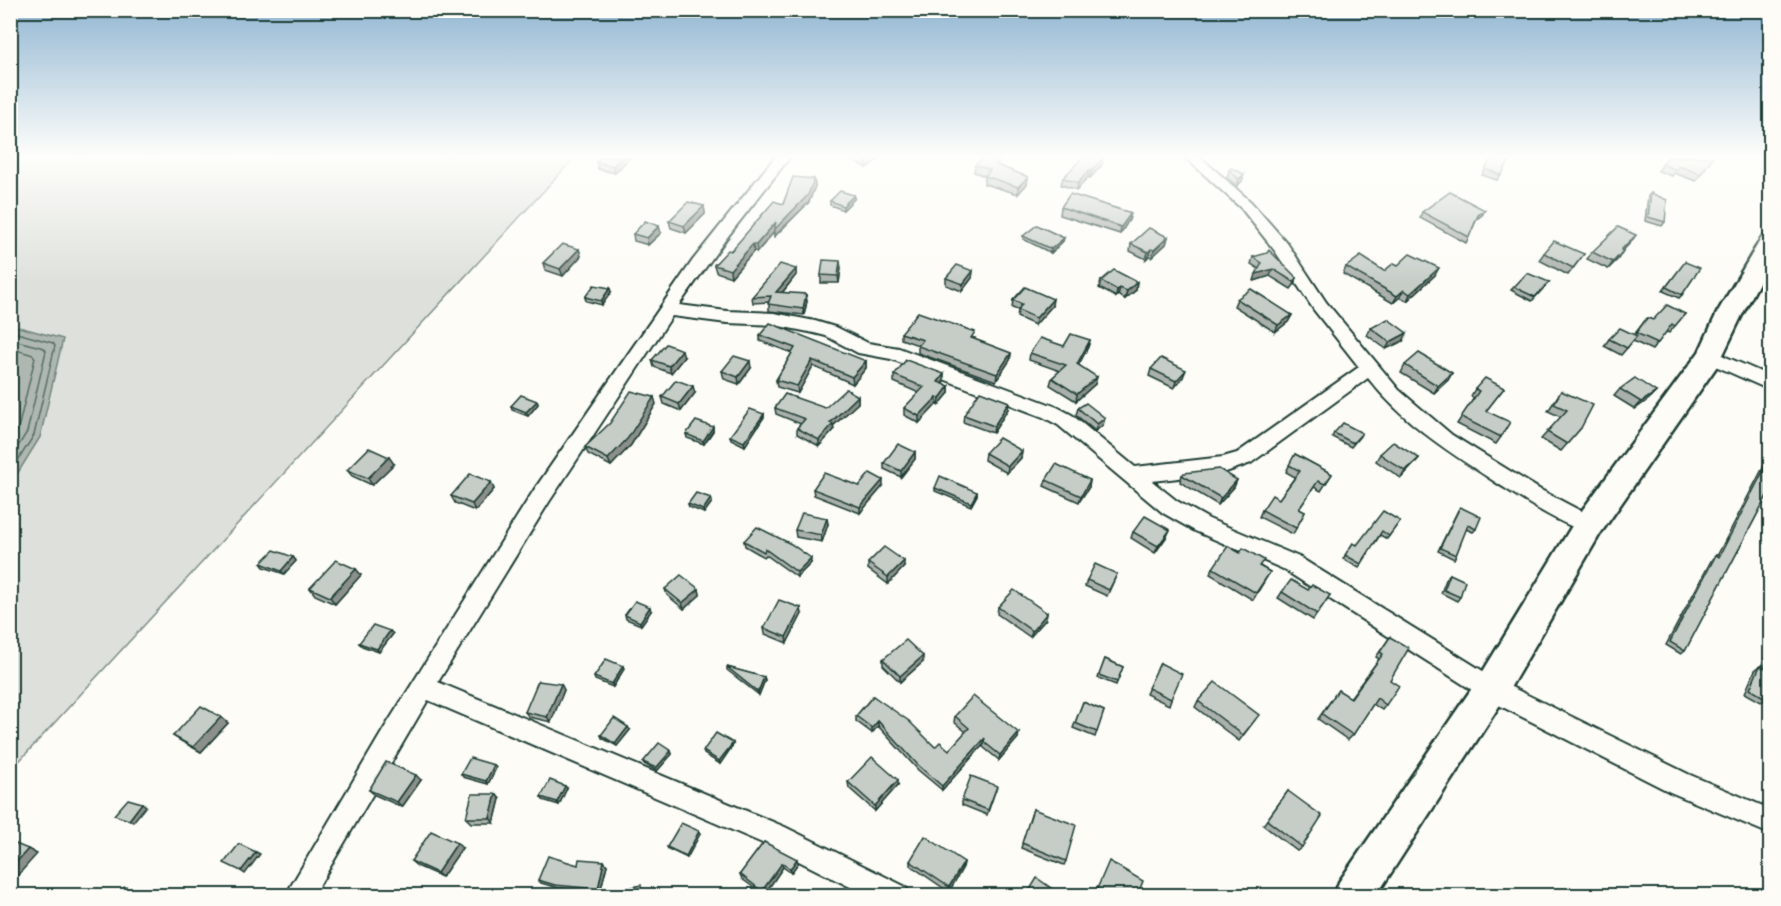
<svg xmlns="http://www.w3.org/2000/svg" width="1781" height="906" font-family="Pangolin,sans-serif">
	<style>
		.green { fill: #dde0db; stroke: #7e8e88; stroke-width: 1.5 }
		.water { fill: #aeb8b1; stroke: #75877f; stroke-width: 1.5 }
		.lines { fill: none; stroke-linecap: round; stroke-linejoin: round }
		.shore { stroke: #586e66; stroke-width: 1.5 }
		.street-casing { stroke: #1f3d34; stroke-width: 4 }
		.secondary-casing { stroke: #1f3d34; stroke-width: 5 }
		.street { fill: #fdfcf7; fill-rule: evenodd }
		.secondary { fill: #fdfcf7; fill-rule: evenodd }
		.wall { fill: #aab0ab; stroke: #1f3d34; stroke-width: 1.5 }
		.shaded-wall { fill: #8b908b; stroke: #1f3d34; stroke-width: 1.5 }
		.building { fill: #c6cdc7; stroke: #1f3d34; stroke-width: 1.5 }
	</style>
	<rect width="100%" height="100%" fill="#fdfcf7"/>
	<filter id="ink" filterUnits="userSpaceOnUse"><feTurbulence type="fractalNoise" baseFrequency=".0167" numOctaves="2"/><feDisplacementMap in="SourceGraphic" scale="12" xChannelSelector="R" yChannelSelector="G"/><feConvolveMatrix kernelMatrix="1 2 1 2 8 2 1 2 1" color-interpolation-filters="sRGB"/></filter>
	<g filter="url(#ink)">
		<path class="green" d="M11 157H575L11 770 10 484 40 437 62 339 11 325Z"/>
		<path class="water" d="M11 325 63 339 40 437 11 484Z"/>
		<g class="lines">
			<g class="shore">
				<path d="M10 331 53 343 55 346 34 435 10 473"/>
				<path d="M10 339 44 348 46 351 27 432 10 459"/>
				<path d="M10 348 33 355 35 358 18 429 10 442"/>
			</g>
			<defs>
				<g id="street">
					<path d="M775 157H790L725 240 679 305 727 311 774 313 815 321 838 328 868 343 899 348 1057 407 1072 415 1135 467 1223 457 1237 453 1359 367 1314 310 1275 251 1241 208 1185 157H1200L1251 202 1287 243 1326 302 1399 390 1452 435 1539 489 1596 519 1599 525 1596 531 1589 533C1558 523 1528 503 1500 485 1452 454 1404 424 1368 378L1251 463 1223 473 1152 481 1177 501 1209 519 1299 557 1499 681 1688 774 1770 809V834L1670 792 1483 697 1283 569 1195 531 1163 513 1058 425 1043 417 891 359 858 353 826 336 814 333 774 325 727 323 672 316 549 502 438 682 785 827 906 887 910 896H868L767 845 428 700 313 896H285L385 727 534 490 693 260Z"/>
					<path d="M1710 350 1770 376V390L1704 361 1701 356 1704 351Z"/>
				</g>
				<path id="secondary" d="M1770 234V262L1743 313 1719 363 1600 534 1503 700 1376 896H1334L1339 882 1479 678 1578 516 1699 352 1717 313 1762 237Z"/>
			</defs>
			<use href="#street" class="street-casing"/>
			<use href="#secondary" class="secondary-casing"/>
			<use href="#street" class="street"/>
			<use href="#secondary" class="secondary"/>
		</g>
		<g class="wall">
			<path d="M630 157 615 173 598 169 596 162Z"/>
			<path d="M845 157H882L866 168Z"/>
			<path d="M1493 157H1512L1497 180 1482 175Z"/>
			<path d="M1668 157 1701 174 1696 181 1674 173 1672 176 1658 171Z"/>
			<path d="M975 165 1000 166 1028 177 1027 184 1018 194 984 184 985 176 974 172Z"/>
			<path d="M1102 165 1090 178 1088 177 1077 190 1061 185 1063 178Z"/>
			<path d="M1229 170 1244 174 1242 181 1237 186 1227 178Z"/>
			<path d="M814 179 815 186 809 202 774 237V232L757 252 754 251 731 277 716 272 714 265 783 204Z"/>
			<path d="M1651 193 1665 222 1662 226 1645 221 1648 196Z"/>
			<path d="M854 199 843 210 830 205V201Z"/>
			<path d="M704 206 705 214 686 233 671 228 669 221Z"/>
			<path d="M1061 207 1131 213 1129 220 1120 234 1060 215Z"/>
			<path d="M1422 212 1482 215 1477 219 1466 243 1420 218Z"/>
			<path d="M661 233 648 245 634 241 633 234Z"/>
			<path d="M1023 236 1063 241 1051 253 1023 239Z"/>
			<path d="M1168 237 1166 244 1152 257 1149 256 1146 259 1130 251 1131 244Z"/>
			<path d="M1631 242 1622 251 1618 259 1608 269 1587 259 1592 252Z"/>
			<path d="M579 249 581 256 563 276 545 270 543 263Z"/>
			<path d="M1544 253 1584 254 1568 275 1539 260Z"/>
			<path d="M1253 257 1297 278 1294 285 1291 289 1270 276 1254 281 1259 269 1251 264Z"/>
			<path d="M1685 262 1682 295 1679 298 1663 291Z"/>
			<path d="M1398 265 1435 275 1407 301 1400 297 1393 303 1343 274 1346 267 1384 271Z"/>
			<path d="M841 268 839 283H821V275Z"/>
			<path d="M796 269V275L782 293 807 301 804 315 769 311V302L753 303 752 297Z"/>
			<path d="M973 271 972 278 962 291 946 285V278Z"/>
			<path d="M1101 281 1136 290 1125 299 1118 295 1116 297 1099 288Z"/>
			<path d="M1549 282 1532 301 1511 290 1514 287Z"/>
			<path d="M611 292 602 305 586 301 585 297Z"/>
			<path d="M1237 299 1292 315 1288 322 1275 332 1234 306Z"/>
			<path d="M1013 300 1052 306 1035 325 1017 317 1018 310 1012 308Z"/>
			<path d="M1685 314 1669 333 1666 332 1652 350 1633 341 1621 355 1604 346 1609 339 1634 335 1647 318 1653 320Z"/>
			<path d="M1371 328 1403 341 1386 349 1367 335Z"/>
			<path d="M901 333 975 338 974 339 1011 353 1010 360 996 381 918 353V345L901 339Z"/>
			<path d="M760 335 866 361V368L853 384 813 366 798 393 777 387 776 380 792 353 760 341Z"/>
			<path d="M1090 340 1088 347 1078 366 1095 384 1076 401 1050 385 1052 378 1060 371 1029 360 1030 353Z"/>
			<path d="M684 357 671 373 654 367 652 360Z"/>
			<path d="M1405 365 1452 373 1448 380 1434 393 1401 373Z"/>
			<path d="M751 368 739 384 724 379 722 371Z"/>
			<path d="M1151 369 1183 377 1174 388 1149 376Z"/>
			<path d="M894 375 944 381 942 383 949 386V393L939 405 937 404 919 423 904 415V408L919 393 894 382Z"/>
			<path d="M1504 388 1486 411 1501 437 1496 444 1457 424 1474 398 1471 396 1475 389Z"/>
			<path d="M1620 389 1656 392 1649 399 1635 409 1614 396Z"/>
			<path d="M1561 391 1581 428 1561 451 1541 439 1561 417 1548 411Z"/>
			<path d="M695 393 681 411 664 404 662 397Z"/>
			<path d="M858 396V403L833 426 834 430 819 446 797 434V428L801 424 776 414 775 408H825Z"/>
			<path d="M537 401 538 404 528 416 512 410 511 406Z"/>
			<path d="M1009 402 1008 409 993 433 963 422 964 415Z"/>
			<path d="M656 404 631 445 611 466 588 454 585 447Z"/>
			<path d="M1078 408 1103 425 1095 431 1076 415Z"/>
			<path d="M764 414V417L745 446 731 439 730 436Z"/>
			<path d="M713 427V431L704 444 687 438 686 434Z"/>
			<path d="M1334 433 1360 436 1351 447 1332 437Z"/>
			<path d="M1022 451 1021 458 1007 473 984 460 985 453Z"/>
			<path d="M915 452V459L901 477 884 469V463Z"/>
			<path d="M1295 454 1332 474 1321 491 1314 487 1299 509 1305 512 1293 534 1259 517 1262 510 1279 499 1295 477 1286 472Z"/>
			<path d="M1380 454 1419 458 1414 464 1401 478 1376 461Z"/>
			<path d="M1770 454V490L1685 651 1681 654 1666 645 1712 559 1716 555 1717 556Z"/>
			<path d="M394 464 372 485 352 476 347 470Z"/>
			<path d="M1182 475 1237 480 1234 487 1218 505 1180 482Z"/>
			<path d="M1046 480H1090L1089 487 1079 502 1044 486Z"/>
			<path d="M491 482 494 489 475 511 455 503 451 496Z"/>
			<path d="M859 486H883L860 513 814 495 813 489Z"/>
			<path d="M935 488 977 492V495L971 506 935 491Z"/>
			<path d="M711 498 712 502 704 513 689 507 688 504Z"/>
			<path d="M1460 507 1476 529 1473 532 1466 529 1456 555 1454 559 1438 551 1458 510Z"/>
			<path d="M1400 521 1387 539 1380 535 1359 568 1343 559 1353 543 1357 545Z"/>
			<path d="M828 524 822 542 796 537 795 530Z"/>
			<path d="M1133 532 1167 536 1155 553 1131 538Z"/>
			<path d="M744 541 811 563 797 577 766 555 764 557 745 546Z"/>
			<path d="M293 557 296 561 284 574 264 567 261 563Z"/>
			<path d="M868 563 904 567 888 584 868 569Z"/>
			<path d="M1260 566 1270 572 1253 600 1210 574 1213 568Z"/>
			<path d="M356 569 361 575 335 604 315 595 310 588Z"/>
			<path d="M1117 574 1107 596 1085 586 1087 580Z"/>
			<path d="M1450 574 1460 597 1457 601 1441 593 1447 577Z"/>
			<path d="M665 589H699L700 595 684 609 667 595Z"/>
			<path d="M1308 590 1330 595 1313 620 1278 598 1282 592Z"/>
			<path d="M998 607 1047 613 1046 619 1030 637 997 614Z"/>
			<path d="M651 611 641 625 626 619 625 615Z"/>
			<path d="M802 614 787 643 765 634 764 628Z"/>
			<path d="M390 631 393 634 379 652 362 646 359 643Z"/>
			<path d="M1390 637V680L1386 705 1382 710 1373 704 1353 735 1348 740 1318 719 1338 690 1350 698 1379 659 1376 657Z"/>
			<path d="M1770 645V689L1767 699 1761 702 1745 693 1755 670 1760 666 1761 667Z"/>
			<path d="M883 659 923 662 900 682 883 665Z"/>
			<path d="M1105 659 1123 667 1116 685 1098 678Z"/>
			<path d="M1160 663 1171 699 1169 705 1146 694Z"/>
			<path d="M623 666 624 669 613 687 595 680 594 677Z"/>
			<path d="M727 667 764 677 765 680 759 695 727 670Z"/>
			<path d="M561 684 564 690 551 722 529 717 525 712Z"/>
			<path d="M873 696 935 747 949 750 966 732 954 722 955 716 1018 738 999 760 983 747 984 744 942 790 918 770 878 726 872 733 856 721V716Z"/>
			<path d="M1198 701 1255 720 1239 741 1195 707Z"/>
			<path d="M1083 702 1104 711 1095 737 1073 728Z"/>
			<path d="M221 717 228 723 201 752 181 741 173 736Z"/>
			<path d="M630 730 617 746 602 738 601 735Z"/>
			<path d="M733 745 720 764 704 754 703 751Z"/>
			<path d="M671 751 672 754 657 771 644 764 643 762Z"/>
			<path d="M494 765 496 768 488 784 463 777 461 774Z"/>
			<path d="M421 780 402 807 375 795 369 790Z"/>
			<path d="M848 782 898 785 875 811 849 788Z"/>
			<path d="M997 786 987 815 962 805V800Z"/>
			<path d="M567 788 559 805 543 800 541 797Z"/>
			<path d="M1288 791 1302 847 1297 851 1263 825Z"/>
			<path d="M496 794 500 799 494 823H471L466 818Z"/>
			<path d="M1033 809 1066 861 1064 865 1021 848Z"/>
			<path d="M700 834 687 858 668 849 667 847Z"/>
			<path d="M764 842 798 863 791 873 783 867 764 895 742 879 740 874Z"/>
			<path d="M462 848 442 877 417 866 411 861Z"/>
			<path d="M910 861 964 862 963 867 949 892 910 865Z"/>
			<path d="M578 865H607L600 892 558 888 541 883 538 880Z"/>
		</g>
		<g class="shaded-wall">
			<path d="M622 157H630L615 173 613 166Z"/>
			<path d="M873 157H882L866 168V161Z"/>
			<path d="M1103 158 1102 165 1090 178 1091 171Z"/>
			<path d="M1089 170 1088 177 1077 190 1078 183Z"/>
			<path d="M1244 174 1242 181 1237 186 1239 179Z"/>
			<path d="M1028 177 1027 184 1018 194V187Z"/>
			<path d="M814 179 815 186 809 202 774 237V232L757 252 756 245 776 222Z"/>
			<path d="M854 195V199L843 210V206Z"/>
			<path d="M704 206 705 214 686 233 684 226Z"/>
			<path d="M1485 210 1482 215 1475 220 1478 215Z"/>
			<path d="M1131 213 1129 220 1120 234 1121 227Z"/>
			<path d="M659 226 661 233 648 245 647 238Z"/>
			<path d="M1636 235 1631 242 1616 258 1621 250Z"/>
			<path d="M1168 237 1166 244 1152 257 1154 250Z"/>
			<path d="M1064 238 1063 241 1051 253V249Z"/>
			<path d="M753 244 754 251 731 277 730 270Z"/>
			<path d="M579 249 581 256 563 276 560 269Z"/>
			<path d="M1151 249 1149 256 1146 259 1148 252Z"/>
			<path d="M1623 251 1618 259 1608 269 1613 262Z"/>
			<path d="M840 261 841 268 839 283 838 276Z"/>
			<path d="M1439 268 1435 275 1407 301 1410 294Z"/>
			<path d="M796 269V275L777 299 776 292Z"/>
			<path d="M1273 269 1270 276 1254 281 1256 274Z"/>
			<path d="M973 271 972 278 962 291 963 284Z"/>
			<path d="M1137 282 1136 290 1125 299 1127 291Z"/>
			<path d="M610 288 611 292 602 305 601 301Z"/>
			<path d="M1120 288 1118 295 1116 297 1117 290Z"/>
			<path d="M1404 290 1400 297 1393 303 1397 296Z"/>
			<path d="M806 294 807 301 804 315 803 309Z"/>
			<path d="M1053 299 1052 306 1035 325 1036 318Z"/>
			<path d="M1292 315 1288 322 1275 332 1278 325Z"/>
			<path d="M1407 333 1403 341 1386 349 1390 342Z"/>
			<path d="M1090 340 1088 347 1075 372 1077 364Z"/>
			<path d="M682 350 684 357 671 373 669 366Z"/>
			<path d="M1011 353 1010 360 996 381 997 374Z"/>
			<path d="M812 360 813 366 798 393 797 386Z"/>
			<path d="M750 361 751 368 739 384 738 377Z"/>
			<path d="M866 361V368L853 384 852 377Z"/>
			<path d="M1186 370 1183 377 1174 388 1176 381Z"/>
			<path d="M1452 373 1448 380 1434 393 1438 386Z"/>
			<path d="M944 374V381L938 389V382Z"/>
			<path d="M1097 377 1095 384 1076 401 1077 394Z"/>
			<path d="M693 386 695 393 681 411 679 404Z"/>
			<path d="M949 386V393L939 405 940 398Z"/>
			<path d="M1656 392 1649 399 1635 409 1641 402Z"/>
			<path d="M858 396V403L833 426 834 430 819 446V440L830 423Z"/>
			<path d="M654 397 656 404 631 445 611 466 608 459Z"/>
			<path d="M937 397V404L919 423V416Z"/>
			<path d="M537 401 538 404 528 416 526 412Z"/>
			<path d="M1009 402 1008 409 993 433 994 426Z"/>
			<path d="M764 414V417L745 446 744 442Z"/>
			<path d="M1105 418 1103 425 1095 431 1097 424Z"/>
			<path d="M713 427V431L704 444 703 441Z"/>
			<path d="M1022 451 1021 458 1007 473 1008 466Z"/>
			<path d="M915 452V459L901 477V471Z"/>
			<path d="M389 457 394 464 372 485 368 478Z"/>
			<path d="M1419 458 1414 464 1401 478 1405 471Z"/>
			<path d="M883 480V486L860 513V507Z"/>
			<path d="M1090 480 1089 487 1079 502 1081 496Z"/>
			<path d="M1237 480 1234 487 1218 505 1221 498Z"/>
			<path d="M491 482 494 489 475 511 472 504Z"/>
			<path d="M977 492V495L971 506V503Z"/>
			<path d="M711 498 712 502 704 513 703 510Z"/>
			<path d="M827 518 828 524 822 542 821 535Z"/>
			<path d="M1170 530 1167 536 1155 553 1158 546Z"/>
			<path d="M293 557 296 561 284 574 281 571Z"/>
			<path d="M811 558V563L797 577V572Z"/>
			<path d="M904 561V567L888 584V577Z"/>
			<path d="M356 569 361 575 335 604 330 597Z"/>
			<path d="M699 589 700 595 684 609 682 603Z"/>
			<path d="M650 607 651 611 641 625 640 622Z"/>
			<path d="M801 608 802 614 787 643 786 637Z"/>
			<path d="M1047 613 1046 619 1030 637 1032 631Z"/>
			<path d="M390 631 393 634 379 652 377 649Z"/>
			<path d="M923 656V662L900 682V676Z"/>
			<path d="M623 666 624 669 613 687 612 684Z"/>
			<path d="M764 677 765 680 759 695 758 692Z"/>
			<path d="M561 684 564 690 551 722 547 717Z"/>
			<path d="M221 717 228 723 201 752 193 747Z"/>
			<path d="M878 721V726L872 733V728Z"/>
			<path d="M628 727 630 730 617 746 615 744Z"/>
			<path d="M1019 733 1018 738 999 760 1000 755Z"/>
			<path d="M985 738 984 744 942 790V786Z"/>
			<path d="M733 743V745L720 764 719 761Z"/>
			<path d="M671 751 672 754 657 771 656 768Z"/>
			<path d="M494 765 496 768 488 784 486 781Z"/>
			<path d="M416 775 421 780 402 807 397 802Z"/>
			<path d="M898 780V785L875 811V806Z"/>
			<path d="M565 786 567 788 559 805 557 802Z"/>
			<path d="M496 794 500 799 494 823 490 818Z"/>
			<path d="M142 803 146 806 133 822 129 820Z"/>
			<path d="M699 831 700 834 687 858 686 856Z"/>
			<path d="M457 843 462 848 442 877 437 873Z"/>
			<path d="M28 849 37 854 10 884V869Z"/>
			<path d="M256 852 260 854 245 874 241 871Z"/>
			<path d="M797 859 798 863 791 873 790 869Z"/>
			<path d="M604 861 607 865 600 892 598 889Z"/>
			<path d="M964 862 963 867 949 892V887Z"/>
			<path d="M782 863 783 867 764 895 762 891Z"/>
			<path d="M10 886 17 896H11Z"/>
		</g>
		<g class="building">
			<path d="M601 157H622L613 166 596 162Z"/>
			<path d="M857 157H873L866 161Z"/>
			<path d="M984 157H993L1000 159 996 165 1028 177 1018 187 985 176 990 170 975 165Z"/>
			<path d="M1083 157H1101L1103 158 1091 171 1089 170 1078 183 1063 178Z"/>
			<path d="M1493 157H1511L1501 175 1485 169Z"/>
			<path d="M1668 157H1713L1701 174 1679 166 1676 170 1662 164Z"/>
			<path d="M1231 168 1244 174 1239 179 1229 170Z"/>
			<path d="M793 177 814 179 808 195 774 230 776 222 756 245 753 244 730 270 714 265 728 250 731 251 774 201 783 204Z"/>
			<path d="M840 191 854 195 843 206 830 201Z"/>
			<path d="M1450 192 1485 210 1478 215 1469 237 1422 212Z"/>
			<path d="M1651 193 1667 200 1665 222 1648 217Z"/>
			<path d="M1070 194 1131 213 1121 227 1061 207Z"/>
			<path d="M688 202 704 206 684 226 669 221Z"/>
			<path d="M645 221 659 226 647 238 633 234Z"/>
			<path d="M1037 225 1064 238 1051 249 1023 236Z"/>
			<path d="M1618 227 1636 235 1621 250 1623 251 1613 262 1592 252Z"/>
			<path d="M1149 228 1168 237 1154 250 1151 249 1148 252 1131 244Z"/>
			<path d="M1554 241 1584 254 1573 268 1544 253Z"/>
			<path d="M562 244 579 249 560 269 543 263Z"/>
			<path d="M1269 250 1297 278 1294 282 1273 269 1256 274 1262 263 1253 257 1267 253Z"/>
			<path d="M1410 254 1439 268 1410 294 1404 290 1397 296 1346 267 1361 256 1384 271 1394 263 1398 265Z"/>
			<path d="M823 260 840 261 838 276 821 275Z"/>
			<path d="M1685 262 1700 268 1682 295 1666 287Z"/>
			<path d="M780 264 796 269 776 292 806 294 803 309 768 304 771 296 752 297Z"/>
			<path d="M957 265 973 271 963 284 946 278Z"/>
			<path d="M1114 270 1137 282 1127 291 1120 288 1117 290 1101 281Z"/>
			<path d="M1527 273 1549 282 1535 297 1514 287Z"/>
			<path d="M594 285 610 288 601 301 585 297Z"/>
			<path d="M1025 287 1053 299 1036 318 1018 310 1022 304 1013 300Z"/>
			<path d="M1251 289 1292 315 1278 325 1237 299Z"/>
			<path d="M1667 305 1685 314 1675 326 1672 324 1658 343 1636 333 1647 318 1653 320Z"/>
			<path d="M918 312 975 332 971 338 1011 353 997 374 918 346 923 340 901 333Z"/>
			<path d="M1388 319 1407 333 1390 342 1371 328Z"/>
			<path d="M770 323 866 361 852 377 812 360 797 386 776 380 795 348 760 335Z"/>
			<path d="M1620 328 1637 336 1627 348 1609 339Z"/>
			<path d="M1071 334 1090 340 1077 364 1097 377 1077 394 1052 378 1066 365 1030 353 1040 338 1064 346Z"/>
			<path d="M666 344 682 350 669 366 652 360Z"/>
			<path d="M1419 353 1452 373 1438 386 1405 365Z"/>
			<path d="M734 356 750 361 738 377 722 371Z"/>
			<path d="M1161 358 1186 370 1176 381 1151 369Z"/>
			<path d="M906 360 944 374 938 382 949 386 940 398 937 397 919 416 904 408 924 387 894 375Z"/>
			<path d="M1485 378 1504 388 1486 411 1510 422 1501 437 1461 417 1479 391 1475 389Z"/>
			<path d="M1635 378 1656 392 1641 402 1620 389Z"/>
			<path d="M676 380 693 386 679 404 662 397Z"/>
			<path d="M846 389 858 396 830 423 833 424 819 440 797 428 805 419 775 408 785 394 825 408Z"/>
			<path d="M631 391 654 397 628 438 608 459 585 447 610 423Z"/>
			<path d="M980 391 1009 402 994 426 964 415Z"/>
			<path d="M1561 391 1593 405 1581 428 1567 444 1547 432 1567 410 1554 404Z"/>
			<path d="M521 395 537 401 526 412 511 406Z"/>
			<path d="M1086 403 1105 418 1097 424 1078 408Z"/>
			<path d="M750 409 764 414 744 442 730 436Z"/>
			<path d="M696 421 713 427 703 441 686 434Z"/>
			<path d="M1343 423 1362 433 1353 443 1334 433Z"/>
			<path d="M999 438 1022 451 1008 466 985 453Z"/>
			<path d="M1393 442 1419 458 1405 471 1380 454Z"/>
			<path d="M898 444 915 452 901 471 884 463Z"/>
			<path d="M369 448 389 457 368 478 347 470Z"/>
			<path d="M1295 454 1332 474 1325 484 1318 481 1299 509 1305 512 1296 528 1262 510 1272 495 1279 499 1300 471 1289 465Z"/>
			<path d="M1770 458V490L1685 651 1670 642 1716 555 1719 557Z"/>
			<path d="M1056 464 1090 480 1081 496 1046 480Z"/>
			<path d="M1219 469 1237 480 1221 498 1182 475 1184 473Z"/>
			<path d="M824 473 859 486 870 473 883 480 860 507 813 489Z"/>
			<path d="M470 474 491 482 472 504 451 496Z"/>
			<path d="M940 476 977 492 971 503 935 488Z"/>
			<path d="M696 493 711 498 703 510 688 504Z"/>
			<path d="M1460 507 1481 517 1476 529 1468 525 1456 555 1440 548Z"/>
			<path d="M1383 511 1400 521 1389 536 1382 531 1361 564 1345 555 1353 543 1357 545Z"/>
			<path d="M802 513 827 518 821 535 795 530Z"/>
			<path d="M1145 516 1170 530 1158 546 1133 532Z"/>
			<path d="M757 527 791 544 811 558 797 572 765 549 764 552 744 541Z"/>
			<path d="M1228 546 1240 553 1243 548 1264 560 1259 566 1270 572 1256 593 1213 568Z"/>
			<path d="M884 547 904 561 888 577 868 563Z"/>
			<path d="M274 550 293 557 281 571 261 563Z"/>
			<path d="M336 560 356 569 330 597 310 588Z"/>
			<path d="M1095 564 1117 574 1109 590 1087 580Z"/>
			<path d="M1450 574 1465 581 1460 597 1444 590Z"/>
			<path d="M681 575 699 589 682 603 665 589Z"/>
			<path d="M1291 580 1308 590 1312 585 1330 595 1317 614 1282 592Z"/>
			<path d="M1014 590 1047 613 1032 631 998 607Z"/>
			<path d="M779 600 801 608 786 637 764 628Z"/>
			<path d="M635 601 650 607 640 622 625 615Z"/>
			<path d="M373 625 390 631 377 649 359 643Z"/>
			<path d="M1390 637 1409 648 1390 680 1399 686 1386 705 1377 698 1353 735 1322 714 1338 690 1351 698 1383 654 1380 652Z"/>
			<path d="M906 640 923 656 900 676 883 659Z"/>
			<path d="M1770 653V689L1767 699 1750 689 1760 666 1764 668Z"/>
			<path d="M606 659 623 666 612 684 594 677Z"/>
			<path d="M1105 659 1123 667 1117 682 1099 675Z"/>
			<path d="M1160 663 1182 674 1171 699 1148 688Z"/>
			<path d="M727 667 764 677 758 692Z"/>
			<path d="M538 681 561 684 547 717 525 712Z"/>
			<path d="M1215 682 1259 715 1243 735 1198 701Z"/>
			<path d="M873 696 909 721 935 747 940 742 949 750 969 728 955 716 973 696 1019 733 1000 755 984 742 985 738 942 786 918 765 878 721 872 728 856 716Z"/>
			<path d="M1083 702 1104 711 1097 732 1075 723Z"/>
			<path d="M201 706 221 717 193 747 173 736Z"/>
			<path d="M614 718 628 727 615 744 601 735Z"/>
			<path d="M716 733 733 743 719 761 703 751Z"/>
			<path d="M659 743 671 751 656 768 643 762Z"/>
			<path d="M872 757 898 780 875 806 848 782Z"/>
			<path d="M470 758 494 765 486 781 461 774Z"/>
			<path d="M386 762 416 775 397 802 369 790Z"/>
			<path d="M971 776 997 786 988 810 962 800Z"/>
			<path d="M550 780 565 786 557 802 541 797Z"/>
			<path d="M1288 791 1322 816 1302 847 1267 820Z"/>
			<path d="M472 794H496L490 818H466Z"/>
			<path d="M128 799 142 803 129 820 114 815Z"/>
			<path d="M1033 809 1076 825 1066 861 1022 843Z"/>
			<path d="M681 823 699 831 686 856 667 847Z"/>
			<path d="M431 831 457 843 437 873 411 861Z"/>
			<path d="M925 836 964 862 949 887 910 861Z"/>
			<path d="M11 842 28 849 10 869V843Z"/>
			<path d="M764 842 797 859 790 869 782 863 762 891 740 874Z"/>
			<path d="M239 844 256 852 241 871 224 863Z"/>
			<path d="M548 856 578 865 579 859 604 861 598 889 555 885 538 880Z"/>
			<path d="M1109 861 1143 881 1137 896H1094Z"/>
			<path d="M1037 878 1058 893 1056 896H1026Z"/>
			<path d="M641 885 642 896H617V891Z"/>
			<path d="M125 887 149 895 120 896Z"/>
		</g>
	</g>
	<linearGradient id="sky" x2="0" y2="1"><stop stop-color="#91b6d2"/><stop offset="0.55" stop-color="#fefefb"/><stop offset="1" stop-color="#fefefb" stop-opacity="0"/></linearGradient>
	<rect width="1781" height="284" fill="url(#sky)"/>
	<rect width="1781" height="906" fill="none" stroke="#fdfcf7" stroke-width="36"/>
	<rect x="18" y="18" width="1745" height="870" fill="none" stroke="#1f3d34" stroke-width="2" filter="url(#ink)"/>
</svg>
